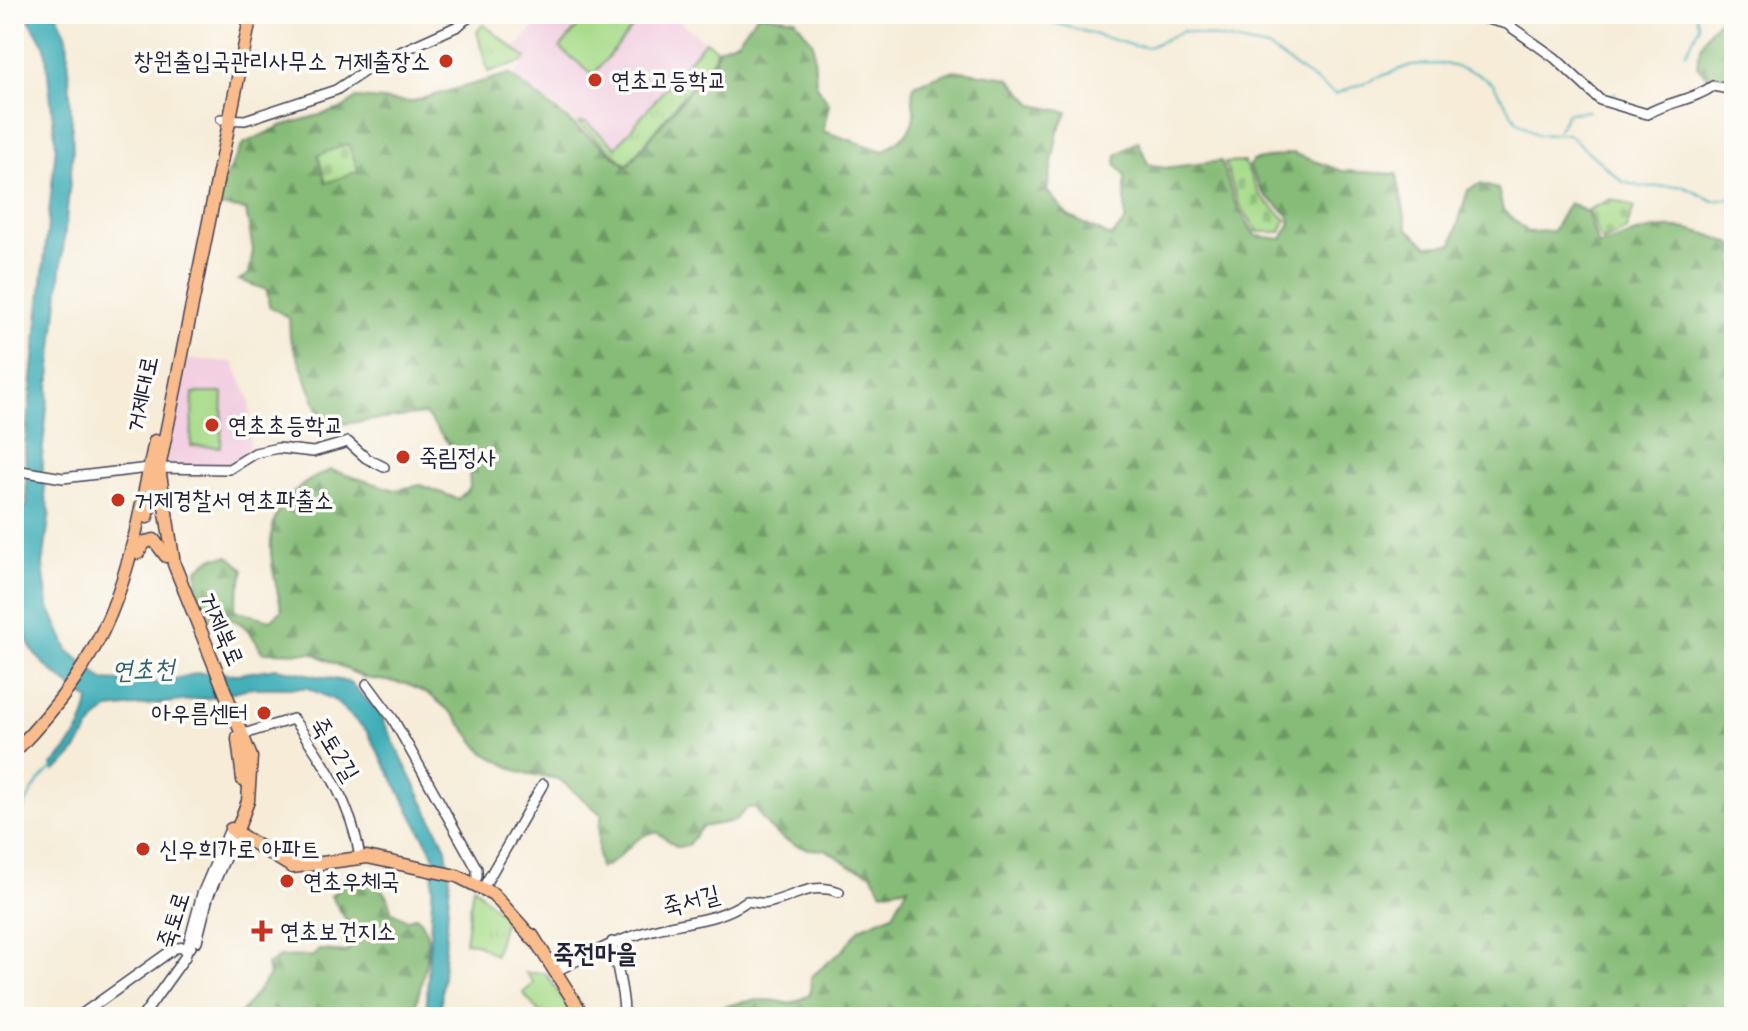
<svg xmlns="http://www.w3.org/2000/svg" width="1748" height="1031" font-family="Mynerve,'Poor Story',sans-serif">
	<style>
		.built { fill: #f2cfe1 }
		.grass { fill: url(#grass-tufts); stroke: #657f63; stroke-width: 2 }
		.forest { fill: url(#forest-firs); stroke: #546f59; stroke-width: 2 }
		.cemetery { fill: url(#cemetery-stones); stroke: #657f63; stroke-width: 2 }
		.park { fill: #a8dc8b; stroke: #657f63; stroke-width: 2 }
		.water { fill: #3daeb7; stroke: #306879; stroke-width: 2 }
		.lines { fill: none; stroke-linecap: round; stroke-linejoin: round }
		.stream { stroke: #3daeb7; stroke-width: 2 }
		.minor-casing { stroke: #424053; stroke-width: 12 }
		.major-casing { stroke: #424053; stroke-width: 15 }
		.minor { stroke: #fff; stroke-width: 9 }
		.major { stroke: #fabc8b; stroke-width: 12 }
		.poi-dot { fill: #c8321e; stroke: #fdfcf7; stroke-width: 3 }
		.labels { text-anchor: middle; stroke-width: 7; stroke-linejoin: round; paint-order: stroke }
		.poi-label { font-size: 24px; fill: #22223b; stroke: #fdfcf7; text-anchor: start }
		.street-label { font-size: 24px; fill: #22223b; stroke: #fdfcf7 }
		.water-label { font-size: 26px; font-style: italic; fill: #2e6173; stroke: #fdfcf7 }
		.neighbourhood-label { font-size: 26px; font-weight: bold; fill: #22223b; stroke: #fdfcf7 }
	</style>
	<defs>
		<pattern id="grass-tufts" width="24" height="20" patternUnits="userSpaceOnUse" patternTransform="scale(2)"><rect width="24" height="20" fill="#a8dc8b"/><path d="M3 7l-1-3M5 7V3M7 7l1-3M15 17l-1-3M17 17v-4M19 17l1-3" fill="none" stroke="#90bc79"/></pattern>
		<pattern id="forest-firs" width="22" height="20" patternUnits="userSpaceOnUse" patternTransform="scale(2)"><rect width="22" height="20" fill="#86bc77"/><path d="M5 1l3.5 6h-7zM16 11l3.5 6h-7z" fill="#6d9863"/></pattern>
		<pattern id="cemetery-stones" width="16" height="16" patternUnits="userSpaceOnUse" patternTransform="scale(2)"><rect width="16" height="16" fill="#a8dc8b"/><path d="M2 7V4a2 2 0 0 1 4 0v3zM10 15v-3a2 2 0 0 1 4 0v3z" fill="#90bc79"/></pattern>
	</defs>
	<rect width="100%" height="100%" fill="#fdfcf7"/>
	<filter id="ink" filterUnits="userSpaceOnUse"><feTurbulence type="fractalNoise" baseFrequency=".0125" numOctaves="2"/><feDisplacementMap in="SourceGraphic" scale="16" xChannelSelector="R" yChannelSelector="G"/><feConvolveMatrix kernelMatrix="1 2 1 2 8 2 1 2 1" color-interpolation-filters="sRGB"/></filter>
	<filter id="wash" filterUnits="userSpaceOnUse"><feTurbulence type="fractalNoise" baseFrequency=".006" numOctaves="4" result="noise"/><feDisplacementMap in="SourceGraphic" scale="32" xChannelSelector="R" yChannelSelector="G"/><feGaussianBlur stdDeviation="1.8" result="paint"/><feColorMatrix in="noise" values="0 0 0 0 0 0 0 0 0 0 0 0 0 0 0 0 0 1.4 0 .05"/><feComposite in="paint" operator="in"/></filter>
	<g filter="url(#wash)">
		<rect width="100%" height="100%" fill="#f6ecd8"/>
		<g class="built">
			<path d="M547 14H670L705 41 616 147 587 122 578 123 513 76 528 58 515 48Z"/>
			<path d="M187 359 233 362 250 400V451L238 465 165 467Z"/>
		</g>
		<g class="grass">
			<path d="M483 24 526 58 523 62 488 72 477 32Z"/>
			<path d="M705 41 716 49 714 58 627 165 578 123 586 122 616 147Z"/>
			<path d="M473 886 505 918 495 955 475 943 465 942Z"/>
			<path d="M526 973H545L576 1017H543L523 993 534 983Z"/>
		</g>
		<g class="forest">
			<path d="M758 14 795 19 813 43 816 84 829 104 823 131 883 151C898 141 915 132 914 111 914 100 910 96 914 85L954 70 1009 78 1034 105 1068 112 1058 131 1047 191 1068 216 1111 237 1125 222V176L1116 164 1117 155 1138 141 1148 164 1164 168 1221 161 1235 202 1256 236 1282 239 1291 223 1288 215 1262 192 1249 167 1253 161 1292 153 1342 171 1397 174 1407 228 1428 246 1452 244 1468 190 1480 184 1498 189 1503 210 1528 232 1553 231 1569 203 1587 212 1599 246C1655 225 1677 219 1734 245V1017H700C729 1003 760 994 790 1004L810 995 811 977 844 949 860 928 893 914 908 887 882 892 871 873 851 866 825 849C798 853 767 833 756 808H747L735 821 702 827 687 846 677 847 657 832C630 835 624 861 600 868 597 855 597 829 602 815L559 779 519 772 483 752 453 714 430 695 407 684 365 678 313 653 262 652C249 626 238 615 208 618L198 594 197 570 212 558 229 556 244 569 234 610 271 620 282 610C265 543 258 500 331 470L395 490 420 485 458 499 470 488 469 469 425 414 324 426 290 337 289 318 269 306 267 290 239 280 249 274 253 250 246 210 218 206 221 185 243 144 281 126 344 108 356 98 410 102 509 74 627 166 715 60 717 49 737 41Z"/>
			<path d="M1727 14H1734V84L1726 78 1707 77 1697 66C1699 43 1708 28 1727 14Z"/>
			<path d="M370 873 388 897 391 911 407 920 416 916C443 936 416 990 414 1017H238L269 976 267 965 279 957 313 956 319 950 347 952 358 929 348 923 331 896 353 875Z"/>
		</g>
		<g class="cemetery">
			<path d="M348 144 359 171 326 183 318 155Z"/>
			<path d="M1244 162 1259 194 1286 220 1281 232H1258L1238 202 1225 163Z"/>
			<path d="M1611 199 1634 207 1626 230 1602 242 1588 210Z"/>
		</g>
		<g class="park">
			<path d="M588 14H644L593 75 560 48Z"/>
			<path d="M193 393H223L221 447 191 446Z"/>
		</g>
		<path class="water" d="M26 14H57L67 36 73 151 42 457 45 497 50 511 43 565 48 605 68 650 103 680 159 683 199 673 239 674 276 668 349 682 379 712 446 848 450 879 440 1017H426L434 856 367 731 334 700 308 688H249L209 698 109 709C85 723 83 753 54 771L52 765C72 746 85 727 89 700 69 684 41 667 29 644 10 606 14 555 14 514L27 506 25 447 56 146 45 47Z"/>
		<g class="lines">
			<g class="stream">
				<path d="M1023 14 1135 46 1149 47 1183 31 1268 48 1335 94 1411 65 1445 64 1474 72 1493 84 1517 121 1537 135 1568 134 1623 182 1642 187 1682 186 1714 201 1734 198"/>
				<path d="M1686 53 1699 27 1696 14"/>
				<path d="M1606 97 1616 93"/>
				<path d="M1558 131 1567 113 1589 111"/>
				<path d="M14 836C21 812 33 780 55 767"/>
			</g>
		</g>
	</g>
	<g filter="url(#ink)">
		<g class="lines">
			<defs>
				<g id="minor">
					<path d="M441 14 467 19"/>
					<path d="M1467 14 1507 24 1555 58 1600 100 1647 114C1669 101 1692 101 1713 86L1734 90"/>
					<path d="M221 119 245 120 336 90 378 62 458 26 471 14"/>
					<path d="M14 465 21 471 63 478 149 468 229 469 255 453 278 448 313 452 348 442 366 458 384 467"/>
					<path d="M367 684 393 719 477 869V877"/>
					<path d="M237 736 293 719C324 761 352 805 360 857"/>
					<path d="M483 888 543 784"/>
					<path d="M197 941 208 897 236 833"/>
					<path d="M612 942C615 958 627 1006 623 1017"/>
					<path d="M556 971C588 955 618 939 653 930 688 920 716 922 747 901 754 902 761 904 767 903 793 898 812 881 839 892"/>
					<path d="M78 1017 175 948 191 947"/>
					<path d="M142 1017 185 957 202 894 230 829"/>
				</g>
				<g id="major">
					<path d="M147 517 157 476"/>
					<path d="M138 553 145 542 154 540 166 556"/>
					<path d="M238 739 243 780"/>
					<path d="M14 752C116 648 127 579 155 441"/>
					<path d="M231 829 292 867 367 857 457 876 493 894 535 941"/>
					<path d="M236 833 248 801 251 757 174 564 159 468 251 14"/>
					<path d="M532 935 584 1017"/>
				</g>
			</defs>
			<use href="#minor" class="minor-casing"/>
			<use href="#major" class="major-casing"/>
			<use href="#minor" class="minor"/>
			<use href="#major" class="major"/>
		</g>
	</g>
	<g class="poi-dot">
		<circle cx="446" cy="61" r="8"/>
		<circle cx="595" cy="80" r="8"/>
		<circle cx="212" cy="425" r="8"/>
		<circle cx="403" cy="457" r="8"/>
		<circle cx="118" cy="500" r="8"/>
		<circle cx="264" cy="713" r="8"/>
		<circle cx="143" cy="849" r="8"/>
		<circle cx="287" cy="881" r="8"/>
		<path d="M258 919h8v8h8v8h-8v8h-8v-8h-8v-8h8z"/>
	</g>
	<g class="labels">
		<g class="poi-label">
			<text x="430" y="69" text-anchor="end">창원출입국관리사무소 거제출장소</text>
			<text x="611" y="88">연초고등학교</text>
			<text x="228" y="433">연초초등학교</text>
			<text x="419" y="465">죽림정사</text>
			<text x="134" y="508">거제경찰서 연초파출소</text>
			<text x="248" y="721" text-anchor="end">아우름센터</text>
			<text x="159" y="857">신우희가로 아파트</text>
			<text x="303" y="889">연초우체국</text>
			<text x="280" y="939">연초보건지소</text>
		</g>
		<g class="street-label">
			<text transform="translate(142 394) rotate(-78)" y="8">거제대로</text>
			<text transform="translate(222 629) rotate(67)" y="8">거제북로</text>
			<text transform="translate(335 749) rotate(59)" y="8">죽토2길</text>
			<text transform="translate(691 900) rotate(-14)" y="8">죽서길</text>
			<text transform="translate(173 920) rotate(-72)" y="8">죽토로</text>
		</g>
		<g class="water-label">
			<text transform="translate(143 669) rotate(-2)" y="9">연초천</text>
		</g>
		<g class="neighbourhood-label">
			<text x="595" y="962">죽전마을</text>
		</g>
	</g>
	<rect width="1748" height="1031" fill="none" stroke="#fdfcf7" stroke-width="48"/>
</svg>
